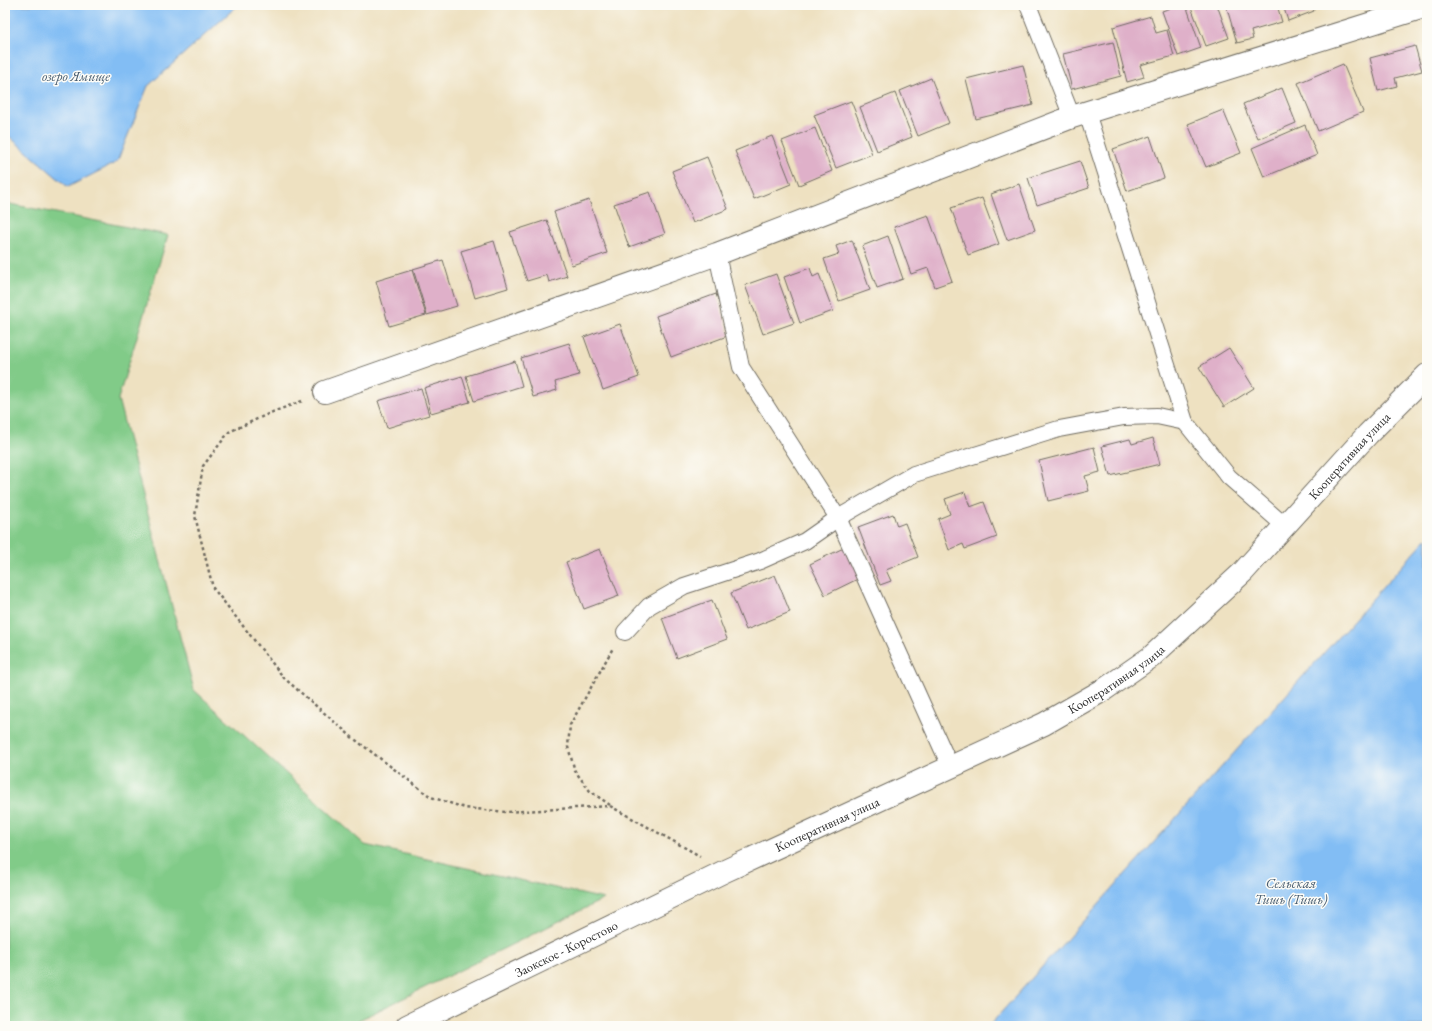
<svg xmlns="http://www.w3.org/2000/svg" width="1432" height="1031" font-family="'EB Garamond',serif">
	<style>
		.green { fill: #81cb88; stroke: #567b5a }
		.water { fill: #82bdf4; stroke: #567490 }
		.building { fill: #dfb0c9 }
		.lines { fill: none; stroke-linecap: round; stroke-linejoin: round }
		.service-casing { stroke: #6f6b60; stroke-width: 18 }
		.minor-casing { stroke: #6f6b60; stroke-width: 24 }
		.tertiary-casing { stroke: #6f6b60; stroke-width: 24 }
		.path { stroke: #6f6b60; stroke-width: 2.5; stroke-dasharray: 3 3; stroke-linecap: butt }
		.service { stroke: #fff; stroke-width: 16 }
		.minor { stroke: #fff; stroke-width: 22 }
		.tertiary { stroke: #fff; stroke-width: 22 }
		.labels { text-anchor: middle; stroke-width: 3; stroke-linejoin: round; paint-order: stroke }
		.street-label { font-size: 13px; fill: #2b2b2b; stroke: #fdfcf7 }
		.water-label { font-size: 14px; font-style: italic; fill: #495e71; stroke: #fdfcf7 }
	</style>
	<rect width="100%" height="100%" fill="#fdfcf7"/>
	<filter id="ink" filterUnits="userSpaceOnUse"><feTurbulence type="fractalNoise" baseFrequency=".025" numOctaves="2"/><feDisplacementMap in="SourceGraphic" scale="8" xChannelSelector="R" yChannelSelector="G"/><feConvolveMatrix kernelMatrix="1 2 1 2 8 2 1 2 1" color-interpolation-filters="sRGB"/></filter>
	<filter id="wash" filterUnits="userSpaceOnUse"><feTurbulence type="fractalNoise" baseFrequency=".012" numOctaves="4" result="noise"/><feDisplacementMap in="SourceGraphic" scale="16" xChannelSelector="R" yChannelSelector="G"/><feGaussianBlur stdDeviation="0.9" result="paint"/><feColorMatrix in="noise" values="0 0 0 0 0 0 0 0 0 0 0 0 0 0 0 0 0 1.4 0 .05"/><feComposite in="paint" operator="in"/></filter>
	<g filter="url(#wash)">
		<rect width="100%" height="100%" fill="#eee1c1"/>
		<path class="green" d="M5 203 168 235 118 399 194 690 365 845 604 899 347 1026H11L10 1022 5 1020Z"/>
		<g class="water">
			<path d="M5 5H238L148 86 117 162 68 187 5 133Z"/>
			<path d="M1427 538V1026H989Z"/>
		</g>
		<g id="blocks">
			<g class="building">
				<path d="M1180 5H1186L1201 48 1178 56 1162 11Z"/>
				<path d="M1197 5H1217L1229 38 1206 46 1191 7Z"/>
				<path d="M1226 5H1277L1282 22 1251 31 1253 39 1237 43Z"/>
				<path d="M1283 5H1312L1314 11 1288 21Z"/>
				<path d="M1151 16 1156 33 1167 30 1174 56 1140 65 1144 77 1127 82 1113 27Z"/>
				<path d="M1113 42 1121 76 1072 89 1063 54Z"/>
				<path d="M1415 46 1422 71 1395 78 1397 86 1378 91 1370 58Z"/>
				<path d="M1343 64 1363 112 1318 131 1298 83Z"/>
				<path d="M1023 65 1033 105 976 119 966 79Z"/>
				<path d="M931 78 949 123 918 136 900 91Z"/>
				<path d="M1282 88 1296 123 1258 139 1243 104Z"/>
				<path d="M895 93 912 137 877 151 860 107Z"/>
				<path d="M851 101 872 154 836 168 814 115Z"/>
				<path d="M1223 110 1241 153 1206 167 1188 124Z"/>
				<path d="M1305 125 1317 155 1264 177 1252 148Z"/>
				<path d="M815 128 832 171 799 185 782 141Z"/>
				<path d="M772 136 791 184 754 199 735 151Z"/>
				<path d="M1150 136 1164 178 1127 191 1113 149Z"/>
				<path d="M707 157 728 209 693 223 672 171Z"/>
				<path d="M1080 161 1089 188 1037 205 1028 178Z"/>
				<path d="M1019 184 1035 230 1007 240 991 194Z"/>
				<path d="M650 192 665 234 629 247 614 204Z"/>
				<path d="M982 198 999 244 968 255 951 208Z"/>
				<path d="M589 200 607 253 572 265 554 212Z"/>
				<path d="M928 215 952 281 935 287 928 268 911 274 894 227Z"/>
				<path d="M547 220 567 276 549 282 547 275 527 281 510 232Z"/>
				<path d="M888 236 903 279 877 288 862 246Z"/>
				<path d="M852 240 870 290 839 301 824 259 839 254 836 246Z"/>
				<path d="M494 241 508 288 475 298 461 251Z"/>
				<path d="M443 260 457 306 427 315 413 269Z"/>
				<path d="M810 268 813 277 819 274 833 311 800 323 784 277Z"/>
				<path d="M412 270 426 315 389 326 376 281Z"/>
				<path d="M776 274 794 323 763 334 745 285Z"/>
				<path d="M716 294 730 335 671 357 656 316Z"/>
				<path d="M620 324 639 377 603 390 584 337Z"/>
				<path d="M569 343 579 375 555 382 557 390 533 397 521 358Z"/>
				<path d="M1229 348 1254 388 1224 407 1199 367Z"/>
				<path d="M515 361 522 386 474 401 466 376Z"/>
				<path d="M462 376 470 402 431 413 424 388Z"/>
				<path d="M421 388 429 415 387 428 378 401Z"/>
				<path d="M1153 438 1160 464 1110 476 1102 446 1130 439 1132 444Z"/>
				<path d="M1094 447 1100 472 1085 476 1089 491 1048 501 1039 461Z"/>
				<path d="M965 492 970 507 984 502 997 537 965 549 963 544 949 550 938 519 950 514 945 499Z"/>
				<path d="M893 514 897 526 905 523 918 557 886 570 891 581 880 585 858 527Z"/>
				<path d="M854 543 868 574 825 595 810 564Z"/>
				<path d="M600 549 619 596 584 609 566 562Z"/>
				<path d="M775 575 790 612 746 630 731 593Z"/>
				<path d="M712 600 727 639 677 658 662 618Z"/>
			</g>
		</g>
	</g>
	<g filter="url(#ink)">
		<use href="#blocks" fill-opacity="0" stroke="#6f6b60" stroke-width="1"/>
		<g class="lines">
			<defs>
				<g id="service">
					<path d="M1028 5 1072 117"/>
					<path d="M1087 113 1185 422 1229 477 1285 526"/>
					<path d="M717 254 741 367 838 518 950 766"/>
					<path d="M625 632 649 606 684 586 760 561 805 541 838 518 914 474 1059 429 1124 417 1157 416 1185 422"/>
				</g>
				<path id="minor" d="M325 392 717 254 1072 117 1427 6"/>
				<g id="tertiary">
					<path id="s1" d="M407 1026 725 871 1044 724 1105 689 1151 657 1243 572 1368 434 1427 375"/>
				</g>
			</defs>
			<use href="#service" class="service-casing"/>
			<use href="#minor" class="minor-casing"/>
			<use href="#tertiary" class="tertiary-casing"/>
			<g class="path">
				<path d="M302 401 270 413 229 432 203 466 195 516 213 588 284 678 353 738 431 797 465 808 506 812 610 806 700 856"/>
				<path d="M610 805 590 791 575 771 568 747 570 725 613 648"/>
			</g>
			<use href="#service" class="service"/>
			<use href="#minor" class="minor"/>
			<use href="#tertiary" class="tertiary"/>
		</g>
	</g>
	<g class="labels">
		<g class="street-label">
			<text dy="5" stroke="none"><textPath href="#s1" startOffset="1114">Кооперативная улица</textPath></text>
			<text dy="5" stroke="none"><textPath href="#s1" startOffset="790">Кооперативная улица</textPath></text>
			<text dy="5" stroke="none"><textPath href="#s1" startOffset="466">Кооперативная улица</textPath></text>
			<text dy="5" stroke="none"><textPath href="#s1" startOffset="177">Заокское - Коростово</textPath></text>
		</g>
		<g class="water-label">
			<text x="76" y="81">озеро Ямище</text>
			<text x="1291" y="888">Сельская<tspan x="1291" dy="16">Тишь (Тишь)</tspan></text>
		</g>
	</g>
	<rect width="1432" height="1031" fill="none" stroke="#fdfcf7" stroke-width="20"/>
</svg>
